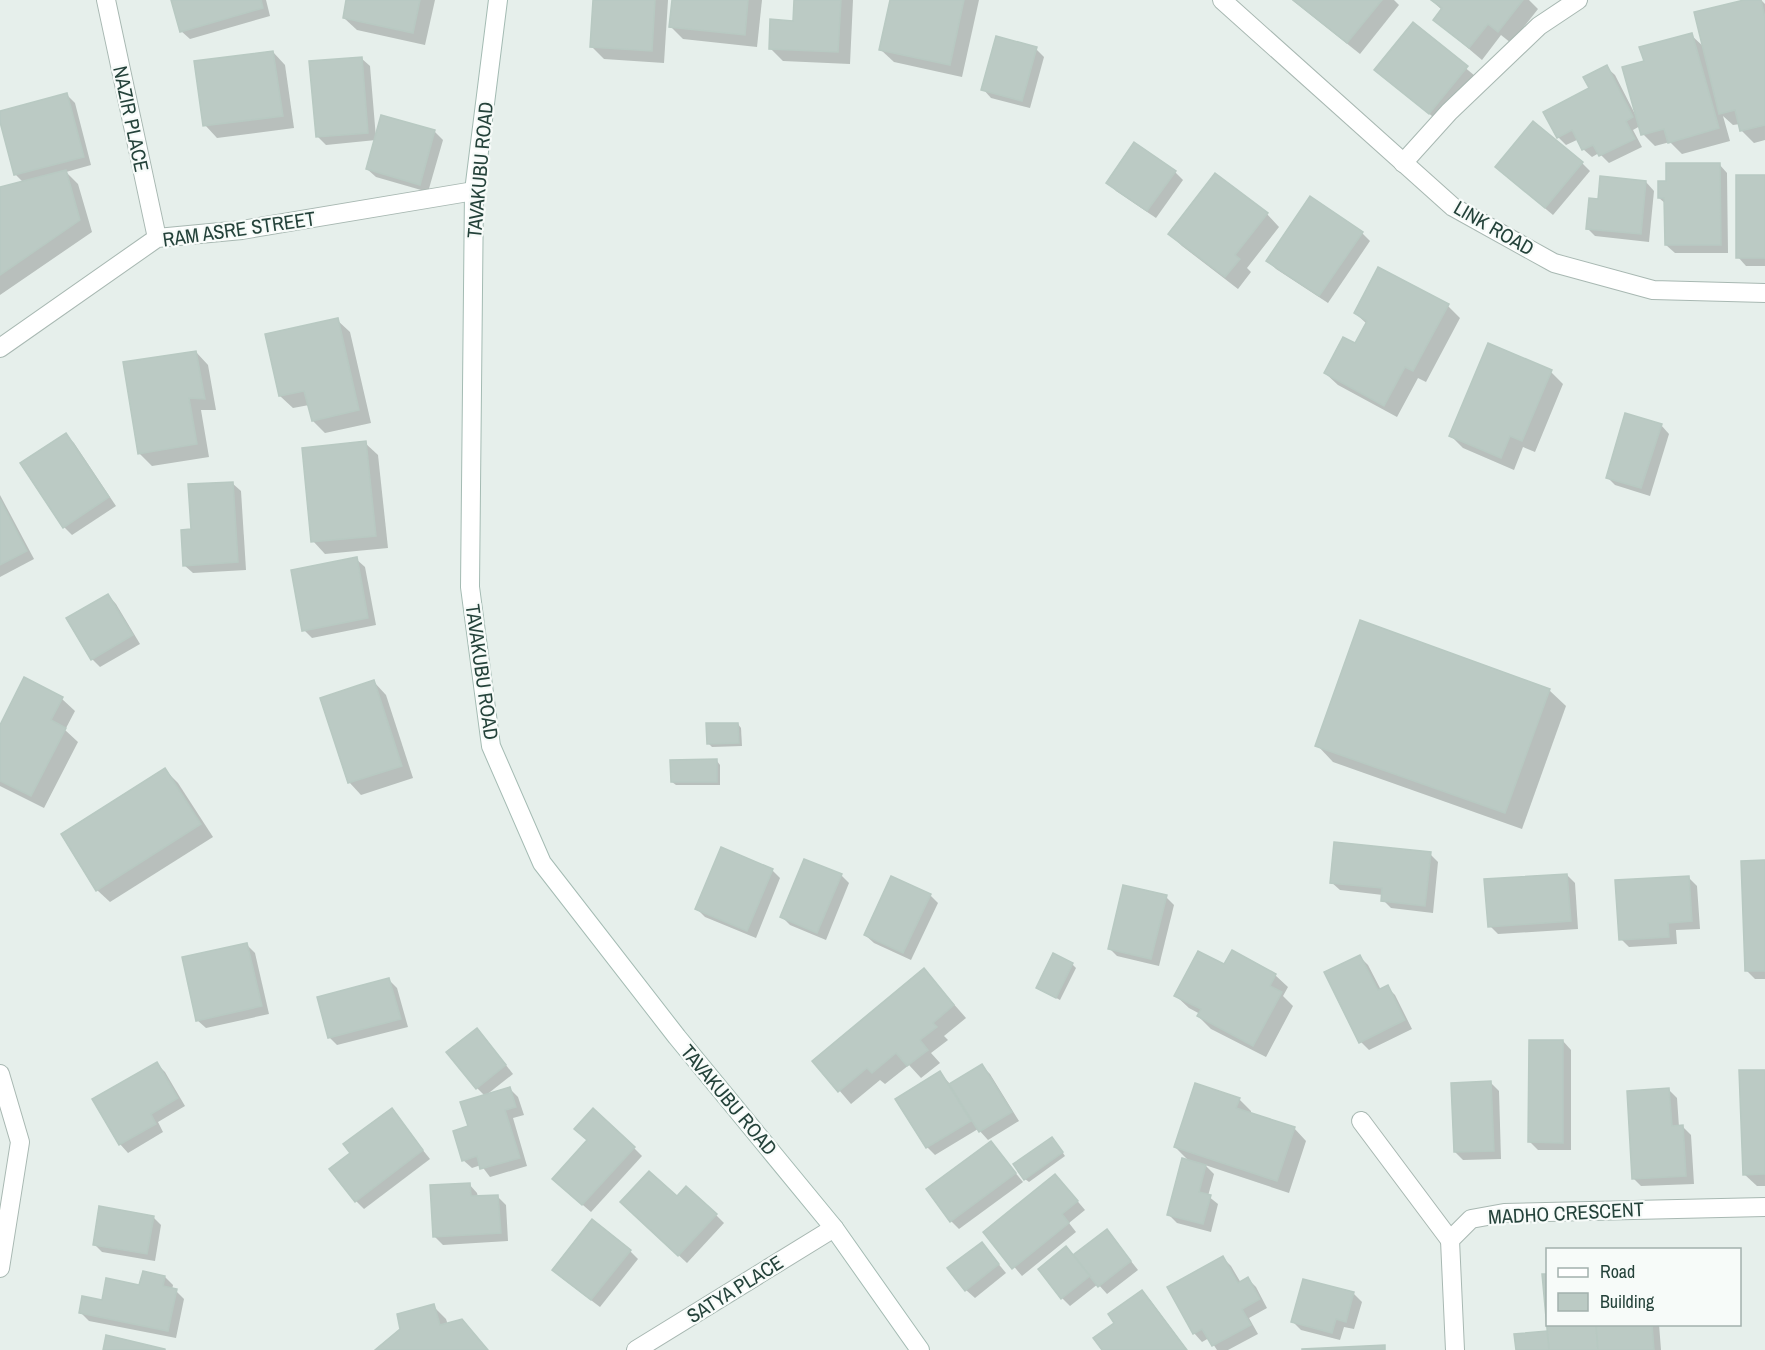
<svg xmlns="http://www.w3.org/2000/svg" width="1765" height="1350" font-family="'Archivo Narrow',sans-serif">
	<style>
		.shadow { fill: #0003 }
		.building { fill: #bbcac4; stroke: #b8c9c2; stroke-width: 1.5 }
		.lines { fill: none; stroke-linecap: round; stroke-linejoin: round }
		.street-casing { stroke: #a8b8b2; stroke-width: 20 }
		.secondary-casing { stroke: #a4bbb3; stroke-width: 20 }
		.street { stroke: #fff; stroke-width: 18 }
		.secondary { stroke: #fff; stroke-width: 18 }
		.labels { text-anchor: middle; stroke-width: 4.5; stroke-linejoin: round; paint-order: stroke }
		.street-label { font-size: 20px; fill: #24423a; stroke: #f7fbf9 }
	</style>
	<rect width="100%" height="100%" fill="#e6efeb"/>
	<g class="shadow">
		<path d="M172 0H266L270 16 190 39 181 31Z"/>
		<path d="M348 0H435L425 45 357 30 344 18Z"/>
		<path d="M594 0H668L664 63 604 59 592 47Z"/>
		<path d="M674 0H762L757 47 683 39 671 27Z"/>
		<path d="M795 0H853L850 64 783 61 770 48 794 22Z"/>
		<path d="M892 0H979L962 77 894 62 881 50Z"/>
		<path d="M1292 0H1394L1399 5 1360 54Z"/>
		<path d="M1431 0H1529L1538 9 1511 43 1501 35 1482 60 1435 20 1442 10Z"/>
		<path d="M1751 0H1761L1765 4V140L1754 143 1741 130 1740 124 1733 125 1723 116 1730 141 1682 154 1670 142 1655 146 1643 134 1640 126 1633 130 1642 147 1609 163 1599 153 1592 157 1583 149 1579 139 1566 145 1558 137 1606 67 1615 75 1637 118 1645 63 1691 35 1705 48Z"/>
		<path d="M1413 24 1475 76 1438 121 1376 70Z"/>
		<path d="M1036 49 1044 57 1030 108 991 98 983 89Z"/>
		<path d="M273 52 285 65 294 128 217 138 205 125Z"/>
		<path d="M361 58 370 66 376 138 435 132 443 140 428 192 376 177 367 169 376 140 326 145 318 137Z"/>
		<path d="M67 95 75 103 91 165 66 172 78 184 92 232 0 295V189L23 182 16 175 0 112Z"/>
		<path d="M1582 163 1590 171 1553 215 1505 175Z"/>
		<path d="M1719 164 1727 173 1728 253H1675L1666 245V204L1659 198 1668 183Z"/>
		<path d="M1175 172 1183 180 1156 218 1116 191 1108 182Z"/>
		<path d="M1765 177V266H1746L1738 257Z"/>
		<path d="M1646 182 1654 191 1649 242 1595 236 1587 228 1599 201Z"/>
		<path d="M1267 214 1279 227 1247 268 1251 272 1238 289 1182 246 1170 234Z"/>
		<path d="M1362 233 1370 241 1328 303 1276 269 1268 261Z"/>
		<path d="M1448 306 1460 318 1426 382 1418 378 1397 417 1338 385 1325 373 1356 345 1367 324 1355 313Z"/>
		<path d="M337 320 350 332 371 423 325 433 313 421 309 405 293 408 280 396Z"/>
		<path d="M196 352 208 365 216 410H201L209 457 152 466 139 453Z"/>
		<path d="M1551 372 1563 384 1535 452 1523 447 1514 470 1463 448 1451 436Z"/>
		<path d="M1661 425 1669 434 1650 496 1615 485 1607 477Z"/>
		<path d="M66 435 74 443 116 506 72 535 64 527Z"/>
		<path d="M365 443 378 455 388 548 325 554 313 541Z"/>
		<path d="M232 483 241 491 246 570 193 573 184 565 193 530Z"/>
		<path d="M0 495 34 559 0 577Z"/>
		<path d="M356 559 365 567 376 625 312 638 304 630Z"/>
		<path d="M108 595 116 604 140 644 100 667 92 659Z"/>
		<path d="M374 682 386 695 413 778 361 795 349 782Z"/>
		<path d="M1549 690 1566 706 1522 829 1333 762 1317 745Z"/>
		<path d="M62 699 75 711 65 730 78 742 44 808 0 786V728Z"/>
		<path d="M738 724 741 728 742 746 712 747 708 743Z"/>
		<path d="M717 761 720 765V785H676L672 782Z"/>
		<path d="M165 770 178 783 213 837 110 902 97 890Z"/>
		<path d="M1430 854 1438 862 1433 913 1391 908 1383 900V895L1340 890 1331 882Z"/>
		<path d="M1765 862V979H1755L1747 971Z"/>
		<path d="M772 870 780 878 756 938 705 917 697 909Z"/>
		<path d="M841 875 849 883 826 940 790 925 782 917Z"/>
		<path d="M1567 875 1575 883 1578 929 1498 934 1490 926Z"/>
		<path d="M1689 878 1697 886 1700 929 1676 930 1677 944 1629 947 1621 939Z"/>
		<path d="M930 895 938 903 911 960 874 943 865 935Z"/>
		<path d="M1166 897 1174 905 1159 966 1117 956 1109 948Z"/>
		<path d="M247 945 255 953 269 1014 206 1028 197 1020Z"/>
		<path d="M1360 957 1368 965 1381 990 1387 987 1395 995 1412 1029 1369 1050 1361 1042Z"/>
		<path d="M1072 964 1076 968 1060 1000 1038 988Z"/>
		<path d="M1224 966 1275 975 1288 987 1283 996 1293 1006 1266 1057 1211 1029 1198 1016 1200 1014 1189 1008 1176 996Z"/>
		<path d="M924 970 966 1018 944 1036 948 1040 931 1053 940 1063 921 1078 909 1065 885 1084 880 1080 851 1104 814 1061Z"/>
		<path d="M389 980 397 988 408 1027 337 1045 329 1037Z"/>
		<path d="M485 1038 513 1074 485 1096 477 1088Z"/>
		<path d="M1563 1041 1571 1050V1150H1538L1530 1142Z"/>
		<path d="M157 1064 165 1072 185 1106 158 1122 163 1132 128 1153 120 1144Z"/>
		<path d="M982 1066 990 1074 1019 1121 988 1140 978 1129 935 1155 927 1147 940 1073 951 1085Z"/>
		<path d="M1765 1071V1186H1757L1744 1174Z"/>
		<path d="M1491 1083 1499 1091 1501 1159 1463 1160 1455 1152Z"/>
		<path d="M510 1089 518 1097 524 1115 513 1118 527 1166 490 1177 481 1165 472 1168 463 1160Z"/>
		<path d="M1669 1090 1677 1098 1679 1127H1683L1691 1135 1694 1184 1641 1186 1633 1178Z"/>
		<path d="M1239 1099 1251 1111V1114L1294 1128 1306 1141 1289 1193 1205 1165 1214 1174 1208 1196 1218 1204 1211 1232 1177 1223 1169 1215 1190 1162 1175 1147Z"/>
		<path d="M391 1110 430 1159 364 1209 356 1201 352 1153Z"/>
		<path d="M991 1143 1023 1182 959 1229 951 1221Z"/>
		<path d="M1056 1143 1065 1156 1029 1182 1025 1179Z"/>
		<path d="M634 1148 642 1156 591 1212 562 1187Z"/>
		<path d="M469 1184 477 1193 478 1197 497 1196 506 1205 508 1241 443 1245 435 1237Z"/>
		<path d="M1063 1184 1085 1210 1069 1223 1076 1232 1022 1276 985 1233Z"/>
		<path d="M677 1198 716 1215 724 1223 687 1263 630 1210Z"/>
		<path d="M153 1217 161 1225 155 1261 102 1252 94 1244Z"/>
		<path d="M1107 1231 1138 1270 1107 1294 1098 1284 1070 1306 1062 1298 1074 1256Z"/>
		<path d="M982 1244 1006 1273 975 1298 966 1290Z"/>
		<path d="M630 1251 638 1259 600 1307 562 1278Z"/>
		<path d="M1223 1258 1231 1266 1241 1283 1248 1279 1256 1287 1267 1308 1249 1318 1258 1334 1228 1350H1217L1209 1338 1202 1342 1194 1333 1169 1288Z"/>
		<path d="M165 1277 173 1285 172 1290 176 1291 184 1299 176 1338 89 1321 81 1313Z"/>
		<path d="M1142 1292 1150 1300 1187 1350H1104L1116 1323Z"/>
		<path d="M1354 1294 1362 1302 1354 1329 1344 1327 1340 1340 1301 1330 1293 1322Z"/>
		<path d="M433 1306 446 1319 448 1325 474 1334 488 1350H378Z"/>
		<path d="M1548 1324H1659L1661 1350H1517L1516 1335 1549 1332Z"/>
	</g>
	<g class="building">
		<path d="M171 0H261L263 8 180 32Z"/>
		<path d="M346 0H420L413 33 343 18Z"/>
		<path d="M593 0H655L652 51 590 47Z"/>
		<path d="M672 0H748L745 35 669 27Z"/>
		<path d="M794 0H841L838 52 769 49 770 19 793 21Z"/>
		<path d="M890 0H964L950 65 879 50Z"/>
		<path d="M1293 0H1382L1347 43Z"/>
		<path d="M1431 0H1523L1498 32 1488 24 1469 48 1433 20 1442 8Z"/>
		<path d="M1744 0H1761L1765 18V125L1740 131 1735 110 1719 114 1694 12Z"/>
		<path d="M1413 22 1468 66 1429 114 1374 70Z"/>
		<path d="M1692 33 1719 128 1668 143 1664 129 1641 135 1622 67 1644 61 1639 47Z"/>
		<path d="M996 36 1037 47 1022 101 981 90Z"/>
		<path d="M273 51 283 116 203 126 194 61Z"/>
		<path d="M362 57 368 133 316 137 309 61Z"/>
		<path d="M1607 65 1633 117 1626 121 1635 139 1599 156 1593 145 1582 150 1572 130 1557 138 1543 112 1589 88 1583 77Z"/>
		<path d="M67 93 84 157 14 175 0 122V111Z"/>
		<path d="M381 115 435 130 420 185 366 169Z"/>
		<path d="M1533 121 1583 162 1545 208 1495 167Z"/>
		<path d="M1134 142 1176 171 1147 211 1106 183Z"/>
		<path d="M1666 163H1720L1721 245H1665L1664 198H1658V181H1666Z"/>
		<path d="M66 170 80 220 0 275V187Z"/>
		<path d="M1215 173 1268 213 1235 255 1240 259 1225 277 1168 234Z"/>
		<rect x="1736" y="175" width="29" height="83"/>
		<path d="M1600 176 1646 181 1641 234 1586 229 1589 198 1598 199Z"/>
		<path d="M1310 196 1363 232 1319 296 1266 261Z"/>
		<path d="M1378 267 1449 304 1413 371 1405 367 1384 406 1324 373 1343 337 1355 343 1367 321 1354 313Z"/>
		<path d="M338 318 359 410 312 421 304 391 279 396 265 334Z"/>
		<path d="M1488 343 1552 370 1522 441 1510 436 1501 458 1449 436Z"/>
		<path d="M196 351 205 399 189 398 197 444 138 454 123 362Z"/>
		<path d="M1625 413 1662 424 1641 488 1606 478Z"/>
		<path d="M66 433 109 497 63 528 20 463Z"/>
		<path d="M366 441 376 536 311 542 302 448Z"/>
		<path d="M233 482 238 562 183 566 181 530 191 529 188 484Z"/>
		<path d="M0 499 27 551 0 565Z"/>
		<path d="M357 557 368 618 302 631 291 570Z"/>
		<path d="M108 594 133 635 91 660 66 618Z"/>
		<path d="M1360 620 1550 689 1505 813 1315 746Z"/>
		<path d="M24 677 63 697 51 720 66 728 31 796 0 781V725Z"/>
		<path d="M374 680 402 766 348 783 320 698Z"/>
		<path d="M706 723H738L739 743 707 744Z"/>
		<path d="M717 759V782H671L670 760Z"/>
		<path d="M165 768 201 824 96 891 61 834Z"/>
		<path d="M1334 842 1431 852 1425 906 1381 901 1382 888 1330 883Z"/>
		<path d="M721 847 773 869 747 931 695 909Z"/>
		<path d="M804 859 842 874 817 933 780 917Z"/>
		<path d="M1765 860V971H1745L1741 861Z"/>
		<path d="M1567 874 1571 921 1488 927 1484 879Z"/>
		<path d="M891 876 931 894 903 953 864 935Z"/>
		<path d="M1689 876 1692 921 1668 923 1669 937 1619 940 1615 880Z"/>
		<path d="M1123 885 1167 895 1151 959 1108 949Z"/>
		<path d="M247 943 262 1006 196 1021 182 957Z"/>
		<path d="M1232 950 1276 974 1270 986 1282 992 1253 1046 1197 1016 1201 1009 1174 996 1198 951 1224 964Z"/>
		<path d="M1053 953 1073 963 1056 998 1036 988Z"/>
		<path d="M1360 955 1378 990 1388 985 1405 1020 1359 1043 1324 972Z"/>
		<path d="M924 968 954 1005 933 1023 937 1027 920 1040 928 1050 907 1066 896 1053 872 1073 867 1068 838 1092 812 1061Z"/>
		<path d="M389 978 401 1019 328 1038 317 997Z"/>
		<path d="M477 1028 506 1065 476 1089 446 1052Z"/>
		<path d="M1529 1040H1563V1143L1528 1142Z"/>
		<path d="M157 1062 178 1098 151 1114 156 1124 119 1145 92 1099Z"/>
		<path d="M982 1064 1012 1112 979 1132 949 1084Z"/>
		<path d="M1739 1070H1765V1174L1743 1175Z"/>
		<path d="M940 1071 971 1121 926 1148 895 1099Z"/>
		<path d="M1491 1081 1494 1151 1454 1152 1451 1083Z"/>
		<path d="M1195 1083 1240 1098 1236 1108 1295 1127 1277 1181 1174 1147Z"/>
		<path d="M510 1087 516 1107 505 1110 520 1158 480 1169 477 1156 462 1161 453 1131 468 1126 460 1102Z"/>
		<path d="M1669 1088 1672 1126 1683 1125 1686 1176 1632 1179 1627 1091Z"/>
		<path d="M392 1108 423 1150 355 1202 329 1169 350 1153 343 1144Z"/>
		<path d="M593 1108 635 1147 582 1205 552 1179 587 1140 574 1129Z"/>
		<path d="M1052 1137 1063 1152 1024 1180 1013 1164Z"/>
		<path d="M991 1141 1016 1173 950 1222 926 1189Z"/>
		<path d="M1182 1158 1206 1165 1199 1192 1211 1195 1203 1224 1167 1215Z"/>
		<path d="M649 1171 677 1196 686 1186 717 1214 678 1256 620 1202Z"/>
		<path d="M1055 1174 1078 1201 1062 1214 1069 1223 1012 1269 983 1232Z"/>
		<path d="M470 1183 471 1196 498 1195 501 1233 433 1237 430 1185Z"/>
		<path d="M99 1206 154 1216 147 1254 93 1245Z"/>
		<path d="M592 1219 631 1250 591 1300 552 1270Z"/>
		<path d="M1107 1229 1131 1261 1098 1287 1073 1255Z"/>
		<path d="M982 1242 999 1264 965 1291 947 1268Z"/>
		<path d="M1066 1246 1090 1276 1061 1299 1038 1269Z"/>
		<path d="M1223 1256 1238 1283 1248 1277 1260 1299 1242 1309 1251 1325 1212 1346 1202 1329 1193 1334 1167 1287Z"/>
		<path d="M143 1271 165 1276 163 1286 177 1289 168 1331 79 1313 82 1296 102 1300 106 1278 139 1285Z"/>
		<path d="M1542 1274H1548V1324H1596L1598 1350H1549Z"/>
		<path d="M1303 1279 1354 1292 1346 1322 1336 1319 1332 1333 1291 1322Z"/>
		<path d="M1142 1290 1187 1350H1102L1093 1338 1114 1323 1108 1314Z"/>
		<path d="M434 1304 440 1325 462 1319 488 1350H375L400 1329 397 1314Z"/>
		<path d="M1596 1324H1652L1654 1350H1598Z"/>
		<path d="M1547 1331 1549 1350H1516L1514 1334Z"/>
		<path d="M106 1335 165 1349V1350H103Z"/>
		<path d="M1385 1345V1350H1302V1349Z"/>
	</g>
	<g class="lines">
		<defs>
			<g id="street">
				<path d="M106 0 157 238"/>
				<path d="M1222 0 1453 207 1554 263 1653 290 1765 293"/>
				<path d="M1403 163 1449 112 1539 26 1578 0"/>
				<path d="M0 348 157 238 242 230 474 191"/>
				<path d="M0 1074 20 1142 0 1268"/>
				<path d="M1361 1121 1450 1240"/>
				<path d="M636 1350 834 1228"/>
				<path d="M1455 1350 1450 1240 1471 1219 1504 1213 1765 1207"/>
			</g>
			<path id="secondary" d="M498 0 474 191 470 587 491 746 542 863 677 1037 834 1228 920 1350"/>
		</defs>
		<use href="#street" class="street-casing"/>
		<use href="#secondary" class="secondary-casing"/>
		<use href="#street" class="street"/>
		<use href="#secondary" class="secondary"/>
	</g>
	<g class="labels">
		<g class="street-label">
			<text transform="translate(131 119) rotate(78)" y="7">NAZIR PLACE</text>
			<text transform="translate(480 170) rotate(-85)" y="7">TAVAKUBU ROAD</text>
			<text transform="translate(1494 228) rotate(30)" y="7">LINK ROAD</text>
			<text transform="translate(239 229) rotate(-8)" y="7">RAM ASRE STREET</text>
			<text transform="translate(482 672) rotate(82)" y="7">TAVAKUBU ROAD</text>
			<text transform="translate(729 1100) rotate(50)" y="7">TAVAKUBU ROAD</text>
			<text transform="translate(1566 1213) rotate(-3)" y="7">MADHO CRESCENT</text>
			<text transform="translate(735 1289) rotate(-32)" y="7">SATYA PLACE</text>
		</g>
	</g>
	<rect x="1546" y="1248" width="195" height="78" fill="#f7fbf9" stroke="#a3b1ad" stroke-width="1.5"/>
	<rect x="1558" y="1268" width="30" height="9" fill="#ffffff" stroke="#a3b1ad" stroke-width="1.5"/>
	<text x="1600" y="1278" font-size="18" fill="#24423a">Road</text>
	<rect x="1558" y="1293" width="30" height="18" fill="#bbcac4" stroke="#a3b1ad" stroke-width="1.5"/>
	<text x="1600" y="1308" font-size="18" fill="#24423a">Building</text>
</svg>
